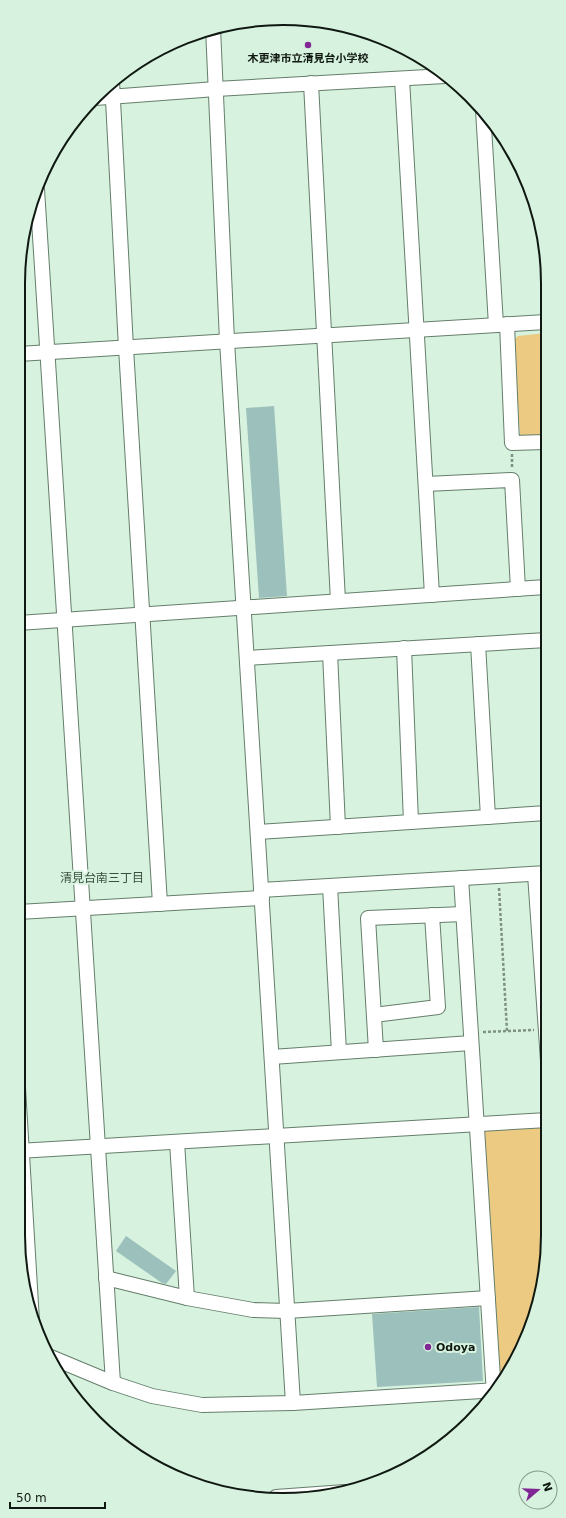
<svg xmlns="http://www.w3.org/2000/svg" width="566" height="1518" font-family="'DejaVu Sans','Noto Sans JP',sans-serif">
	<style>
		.green { fill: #ecca82 }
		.building { fill: #9cc0bb }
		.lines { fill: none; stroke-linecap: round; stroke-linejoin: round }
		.minor-casing { stroke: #657e6b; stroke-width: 16 }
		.path { stroke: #7e9182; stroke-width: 2.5; stroke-dasharray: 3 2; stroke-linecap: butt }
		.minor { stroke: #fff; stroke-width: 14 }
		.poi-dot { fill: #812794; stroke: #d7f2de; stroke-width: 1.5 }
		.labels { text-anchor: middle; stroke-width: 4; stroke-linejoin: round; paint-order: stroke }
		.poi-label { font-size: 11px; font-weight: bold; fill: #0f1811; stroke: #d7f2de }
		.neighbourhood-label { font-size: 12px; fill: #384e3e; stroke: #d7f2de }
		.rim { fill: none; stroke: #0f1811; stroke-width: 2 }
	</style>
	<rect width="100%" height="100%" fill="#d7f2de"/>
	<g class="green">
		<path d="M546 333V435L523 437 520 435 514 340 518 336Z"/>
		<path d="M548 1125V1235L539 1304 521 1352 499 1386 482 1129Z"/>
	</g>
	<g class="building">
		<path d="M274 406 287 596 259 598 246 408Z"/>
		<path d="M126 1236 176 1271 166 1284 162 1283 116 1251Z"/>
		<path d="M479 1307 483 1381 377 1387 372 1314Z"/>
	</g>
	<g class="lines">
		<defs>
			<g id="minor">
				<path d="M213 28 227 341 293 1403"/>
				<path d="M402 79 432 595"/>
				<path d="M112 81 126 348 160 904"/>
				<path d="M311 83 338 601"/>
				<path d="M95 98 216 89 445 76"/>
				<path d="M483 110 496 325"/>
				<path d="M37 189 113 1383"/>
				<path d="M507 324 512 443 546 442"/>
				<path d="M18 354 546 322"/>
				<path d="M426 484 512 480 518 589"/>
				<path d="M18 623 546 587"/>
				<path d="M478 644 488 817"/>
				<path d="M404 648 411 822"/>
				<path d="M330 653 338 827"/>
				<path d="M247 658 547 640"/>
				<path d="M258 832 547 813"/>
				<path d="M535 874 548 1061"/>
				<path d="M461 878 494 1394"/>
				<path d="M330 886 339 1052"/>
				<path d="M261 890 547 873"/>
				<path d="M18 912 262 898"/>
				<path d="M374 1015 438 1007 432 915"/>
				<path d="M376 1050 368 918 463 914"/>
				<path d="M272 1057 471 1043"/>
				<path d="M18 1088 32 1321"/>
				<path d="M177 1142 187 1298"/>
				<path d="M18 1151 548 1120"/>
				<path d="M106 1278 187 1298 253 1310 287 1311 488 1298"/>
				<path d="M48 1356 113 1383 152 1396 202 1405 293 1403 497 1390"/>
				<path d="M276 1497 345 1492"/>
			</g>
		</defs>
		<use href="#minor" class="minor-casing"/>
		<g class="path">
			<path d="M512 467V454"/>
			<path d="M499 888 507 1031"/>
			<path d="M483 1032 534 1030"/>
		</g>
		<use href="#minor" class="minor"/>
	</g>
	<g class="poi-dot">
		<circle cx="308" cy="45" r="4"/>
		<circle cx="428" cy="1347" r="4"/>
	</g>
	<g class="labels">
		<g class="poi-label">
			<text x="308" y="62">木更津市立清見台小学校</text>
			<text x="436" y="1351" text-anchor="start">Odoya</text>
		</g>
		<g class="neighbourhood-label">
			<text x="102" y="882">清見台南三丁目</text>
		</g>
	</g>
	<path d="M0 0H566V1518H0ZM283 25H283A258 258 0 0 1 541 283V1235A258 258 0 0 1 283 1493H283A258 258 0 0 1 25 1235V283A258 258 0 0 1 283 25Z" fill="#d7f2de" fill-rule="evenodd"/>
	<path class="rim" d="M283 25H283A258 258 0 0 1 541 283V1235A258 258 0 0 1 283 1493H283A258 258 0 0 1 25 1235V283A258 258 0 0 1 283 25Z"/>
	<g transform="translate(538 1490) rotate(71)"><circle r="19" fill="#d7f2de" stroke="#879b8c"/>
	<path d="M0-3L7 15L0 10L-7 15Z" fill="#812794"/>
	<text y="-6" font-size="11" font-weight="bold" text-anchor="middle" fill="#0f1811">N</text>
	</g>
	<path d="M10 1502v6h95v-6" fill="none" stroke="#0f1811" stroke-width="2"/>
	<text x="16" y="1502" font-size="12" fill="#0f1811" stroke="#d7f2de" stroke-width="3" paint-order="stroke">50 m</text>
</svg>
